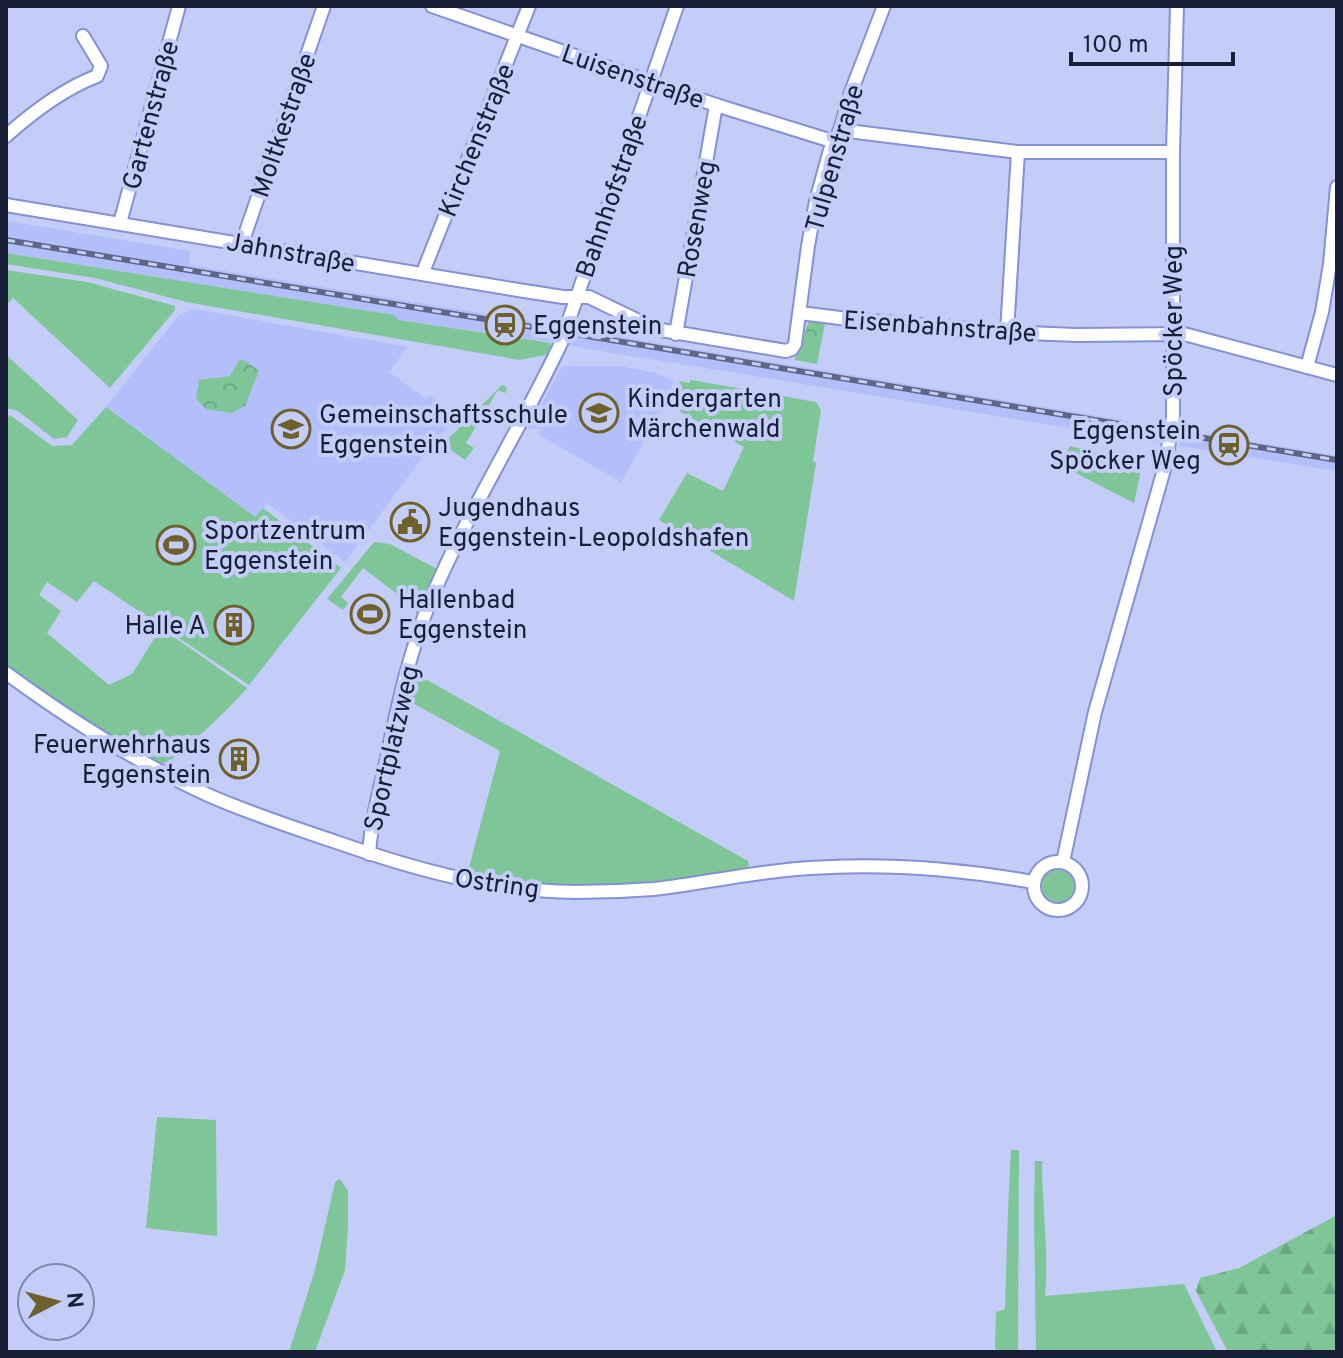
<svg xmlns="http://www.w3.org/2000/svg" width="1343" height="1358" font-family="Overpass,sans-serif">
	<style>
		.built { fill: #b2bffb }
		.green { fill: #7ec597 }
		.forest { fill: url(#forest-firs) }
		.park { fill: url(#park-crowns) }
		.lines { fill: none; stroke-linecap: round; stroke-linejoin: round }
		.minor-casing { stroke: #8491d3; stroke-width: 16 }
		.minor { stroke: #fff; stroke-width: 12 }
		.rail-casing { stroke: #5e6585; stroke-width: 6 }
		.rail { stroke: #c4cdf7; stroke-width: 3; stroke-dasharray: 9; stroke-linecap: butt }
		.labels { text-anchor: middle; stroke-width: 8; stroke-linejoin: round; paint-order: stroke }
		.street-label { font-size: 26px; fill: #191e37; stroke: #c4cdf7 }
		.poi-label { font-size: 26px; fill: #191e37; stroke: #c4cdf7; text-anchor: start }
	</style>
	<defs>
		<pattern id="forest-firs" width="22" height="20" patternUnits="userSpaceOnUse" patternTransform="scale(2)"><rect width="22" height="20" fill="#7ec597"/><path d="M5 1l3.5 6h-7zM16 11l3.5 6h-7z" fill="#6ca983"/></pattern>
		<pattern id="park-crowns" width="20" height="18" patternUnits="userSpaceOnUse" patternTransform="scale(2)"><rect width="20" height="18" fill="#7ec597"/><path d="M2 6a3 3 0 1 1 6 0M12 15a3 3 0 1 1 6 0" fill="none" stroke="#6ca983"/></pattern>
	</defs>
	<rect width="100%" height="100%" fill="#c4cdf7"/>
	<g class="built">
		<path d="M6 221 190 251 189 265 558 326 553 339 549 342 398 320 393 315 6 253Z"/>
		<path d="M195 309 408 347 389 372 426 399 429 395 458 417 434 442 345 562 267 503 255 518 106 407 179 315Z"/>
		<path d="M573 329 1164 427 1161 443 589 349 569 345Z"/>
		<path d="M562 366H621L656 373 673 381 669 398 621 482 539 435 541 431 537 428 528 429Z"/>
		<path d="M1182 430 1337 456V471L1180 446Z"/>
	</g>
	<g class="green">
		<path d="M6 253 394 315 398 320 551 343 548 353 545 355 520 360 186 302 95 278 6 264Z"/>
		<path d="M6 270 87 282 172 305 175 306V310L110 388 13 298 6 305Z"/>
		<path d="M6 355 78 420 67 437 54 439 18 411 6 408Z"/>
		<path d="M691 380 816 402 821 410 813 461 816 463 794 601 659 520 687 473 723 491 744 447 672 407 677 397 680 381 689 383Z"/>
		<path d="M502 385 506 387 507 389 505 393 498 390 466 443 474 448 465 460 444 445 445 442Z"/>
		<path d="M106 407 255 517 263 508 341 568 249 685 94 581 77 602 47 582 39 595 61 611 47 633 109 685 132 674 161 628 247 688C224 715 196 738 169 762L158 764C104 735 55 701 6 666V419L10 415 52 446 72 445Z"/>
		<path d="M1070 446 1142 465 1134 503 1060 465Z"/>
		<path d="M374 542 390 544 437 569 417 613 403 603 405 600 363 568 341 597 348 603 343 610 327 599Z"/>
		<path d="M413 672 748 861 749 865 743 871C694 877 645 885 596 886 552 887 510 882 467 875L500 751 407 700Z"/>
		<circle cx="1058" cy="886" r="16"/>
		<path d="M157 1117 216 1120 217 1236 146 1228Z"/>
		<path d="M1011 1150H1019L1018 1352H995L996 1312 1005 1309 1008 1209Z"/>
		<path d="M1035 1161H1042C1042 1206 1049 1251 1045 1296L1184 1284 1217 1352H1036L1034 1209Z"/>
		<path d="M340 1179 348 1191V1227L345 1270 315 1352H289L315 1270 335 1182Z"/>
	</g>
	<path class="forest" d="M1337 1215V1352H1228L1196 1291 1200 1278 1239 1268Z"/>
	<g class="park">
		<path d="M810 321 825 323 817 364 795 360C795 351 799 351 802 344 806 336 804 328 810 321Z"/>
		<path d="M239 360 246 361 259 371 245 406 232 413 206 409 196 399 199 380 230 376Z"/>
	</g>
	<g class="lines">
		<defs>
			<g id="minor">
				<path d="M432 6 716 105 835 142"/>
				<path d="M840 130 1018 152H1173"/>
				<path d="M6 136C34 111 63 89 97 76L101 66 83 36"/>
				<path d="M6 205 518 290 563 297H589L655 329 786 351 792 349 795 344 808 246 816 201 830 150 840 130 851 92 884 6"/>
				<path d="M120 223 179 6"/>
				<path d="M242 243 324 6"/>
				<path d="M424 274 425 267 529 6"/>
				<path d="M800 313 848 319 1007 332 1076 335 1184 334 1337 375"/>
				<path d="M1007 332 1018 152"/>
				<path d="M676 334 716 105"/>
				<path d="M1307 367 1322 312 1330 264 1337 187"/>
				<path d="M6 673C70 720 136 762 208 795 251 814 295 828 339 843 417 870 492 891 575 892 601 892 628 891 654 889 706 883 758 871 810 868 884 863 960 869 1033 882"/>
				<path d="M369 854C371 822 380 789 387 758 398 704 410 650 431 599 468 511 520 430 561 343L677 6"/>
				<circle cx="1058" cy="886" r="24"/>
				<path d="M1063 862 1095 712 1165 466 1173 417V152L1177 6"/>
			</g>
		</defs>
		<use href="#minor" class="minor-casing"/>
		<use href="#minor" class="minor"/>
		<defs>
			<path id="rail" d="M6 240 1337 460"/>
		</defs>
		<use href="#rail" class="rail-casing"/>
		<use href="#rail" class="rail"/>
	</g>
	<defs>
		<symbol id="station-ring" viewBox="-11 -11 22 22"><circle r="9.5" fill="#c4cdf7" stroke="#6e612e" stroke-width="1.5"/><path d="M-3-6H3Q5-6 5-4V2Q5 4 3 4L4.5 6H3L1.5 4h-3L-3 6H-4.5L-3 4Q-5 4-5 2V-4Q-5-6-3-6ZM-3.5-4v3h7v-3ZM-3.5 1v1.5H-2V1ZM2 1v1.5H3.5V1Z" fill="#6e612e"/></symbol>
		<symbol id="school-ring" viewBox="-11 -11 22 22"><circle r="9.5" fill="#c4cdf7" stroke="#6e612e" stroke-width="1.5"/><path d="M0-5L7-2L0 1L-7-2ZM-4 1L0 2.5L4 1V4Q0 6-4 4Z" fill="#6e612e"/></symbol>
		<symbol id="civic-ring" viewBox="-11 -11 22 22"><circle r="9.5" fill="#c4cdf7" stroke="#6e612e" stroke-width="1.5"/><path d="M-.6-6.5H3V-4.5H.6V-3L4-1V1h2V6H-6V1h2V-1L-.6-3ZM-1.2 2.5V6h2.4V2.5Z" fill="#6e612e"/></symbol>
		<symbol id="stadium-ring" viewBox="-11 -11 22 22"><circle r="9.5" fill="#c4cdf7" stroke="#6e612e" stroke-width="1.5"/><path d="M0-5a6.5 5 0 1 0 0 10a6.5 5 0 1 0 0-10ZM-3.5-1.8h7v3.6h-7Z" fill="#6e612e"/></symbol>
		<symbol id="building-ring" viewBox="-11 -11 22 22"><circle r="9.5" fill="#c4cdf7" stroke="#6e612e" stroke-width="1.5"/><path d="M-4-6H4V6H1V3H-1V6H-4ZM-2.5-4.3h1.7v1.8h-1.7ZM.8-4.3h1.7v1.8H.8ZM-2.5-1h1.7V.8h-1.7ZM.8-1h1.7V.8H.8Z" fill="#6e612e"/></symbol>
	</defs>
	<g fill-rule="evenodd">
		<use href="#station-ring" x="483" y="303" width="44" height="44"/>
		<use href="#school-ring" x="577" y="391" width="44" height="44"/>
		<use href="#school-ring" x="269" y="407" width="44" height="44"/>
		<use href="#station-ring" x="1207" y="423" width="44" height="44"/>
		<use href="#civic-ring" x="388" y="500" width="44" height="44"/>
		<use href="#stadium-ring" x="154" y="523" width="44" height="44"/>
		<use href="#stadium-ring" x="348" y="592" width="44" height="44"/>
		<use href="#building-ring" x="212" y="603" width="44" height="44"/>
		<use href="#building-ring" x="217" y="737" width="44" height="44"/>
	</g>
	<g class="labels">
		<g class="street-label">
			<text transform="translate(633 76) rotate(19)" y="9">Luisenstraße</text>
			<text transform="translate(150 115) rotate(-75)" y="9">Gartenstraße</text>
			<text transform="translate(283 125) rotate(-71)" y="9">Moltkestraße</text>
			<text transform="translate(476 140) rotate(-68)" y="9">Kirchenstraße</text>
			<text transform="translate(834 158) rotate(-74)" y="9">Tulpenstraße</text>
			<text transform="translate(611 196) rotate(-71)" y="9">Bahnhofstraße</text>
			<text transform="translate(696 219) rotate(-80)" y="9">Rosenweg</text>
			<text transform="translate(291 252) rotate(10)" y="9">Jahnstraße</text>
			<text transform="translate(1173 321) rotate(-90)" y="9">Spöcker Weg</text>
			<text transform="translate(940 326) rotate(4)" y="9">Eisenbahnstraße</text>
			<text transform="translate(391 748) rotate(-77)" y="9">Sportplatzweg</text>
			<text transform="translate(497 883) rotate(8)" y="9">Ostring</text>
		</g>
		<g class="poi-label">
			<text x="533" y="334">Eggenstein</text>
			<text x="627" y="407">Kindergarten<tspan x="627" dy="30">Märchenwald</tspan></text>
			<text x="319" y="423">Gemeinschaftsschule<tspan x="319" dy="30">Eggenstein</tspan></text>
			<text x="1201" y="439" text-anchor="end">Eggenstein<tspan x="1201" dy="30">Spöcker Weg</tspan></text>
			<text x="438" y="516">Jugendhaus<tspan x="438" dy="30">Eggenstein-Leopoldshafen</tspan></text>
			<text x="204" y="539">Sportzentrum<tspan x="204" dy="30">Eggenstein</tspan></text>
			<text x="398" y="608">Hallenbad<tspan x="398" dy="30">Eggenstein</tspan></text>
			<text x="206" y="634" text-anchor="end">Halle A</text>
			<text x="211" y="753" text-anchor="end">Feuerwehrhaus<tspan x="211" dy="30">Eggenstein</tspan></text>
		</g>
	</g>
	<rect width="1343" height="1358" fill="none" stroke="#191e37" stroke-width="16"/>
	<g transform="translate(56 1302) rotate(84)"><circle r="38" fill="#c4cdf7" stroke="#8087aa" stroke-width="2"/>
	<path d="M0-6L14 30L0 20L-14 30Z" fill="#6e612e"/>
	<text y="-12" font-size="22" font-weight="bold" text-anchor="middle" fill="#191e37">N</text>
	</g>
	<path d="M1071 52v12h162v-12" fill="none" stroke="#191e37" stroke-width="4"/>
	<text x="1083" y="52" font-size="24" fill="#191e37" stroke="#c4cdf7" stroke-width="6" paint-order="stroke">100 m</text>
</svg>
